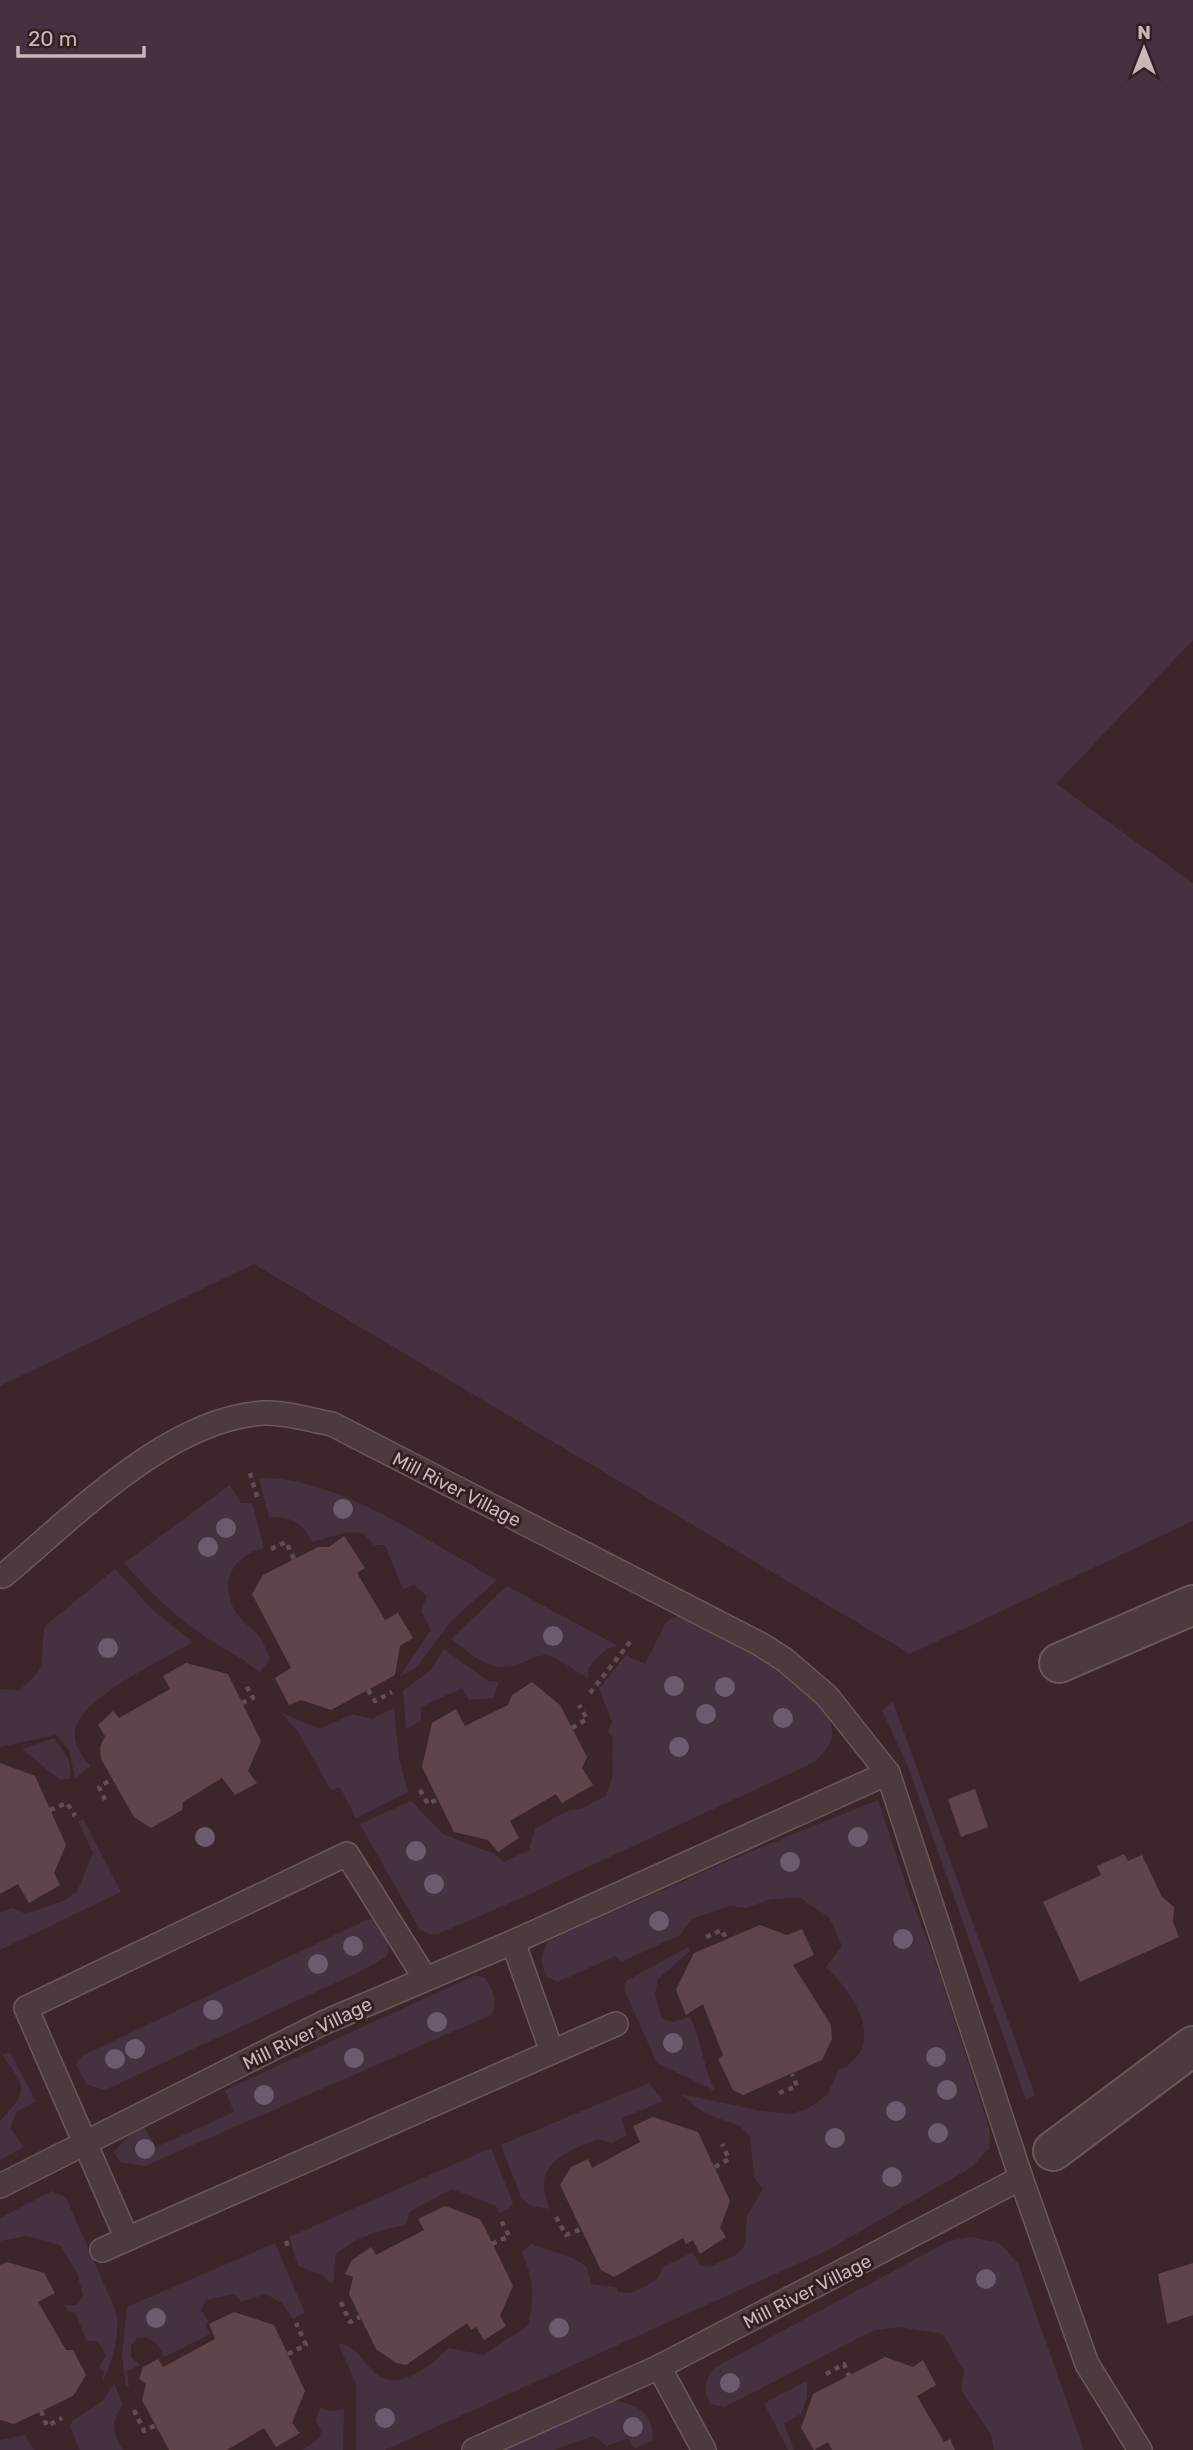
<svg xmlns="http://www.w3.org/2000/svg" width="1193" height="2450" font-family="Rubik,sans-serif">
	<style>
		.green { fill: #463141 }
		.building { fill: #5f4549 }
		.lines { fill: none; stroke-linecap: round; stroke-linejoin: round }
		.service-casing { stroke: #6b585a; stroke-width: 26 }
		.minor-casing { stroke: #6b585a; stroke-width: 42 }
		.path { stroke: #614d5a; stroke-width: 4.5; stroke-dasharray: 5 5; stroke-linecap: butt }
		.service { stroke: #4d3a3c; stroke-width: 23 }
		.minor { stroke: #4d3a3c; stroke-width: 38 }
		.tree { fill: #6e5a6e }
		.labels { text-anchor: middle; stroke-width: 6; stroke-linejoin: round; paint-order: stroke }
		.street-label { font-size: 19px; fill: #c8b6b8; stroke: #331f21 }
	</style>
	<rect width="100%" height="100%" fill="#3d2629"/>
	<g class="green">
		<path d="M0 0H1193V640L1056 784 1193 883V1521L910 1654 254 1264 0 1386Z"/>
		<path d="M259 1478C337 1476 429 1542 497 1580L452 1620 416 1668 400 1676 431 1630 421 1611 427 1596 414 1585 403 1589 385 1545H374L363 1533 348 1532 312 1542C302 1522 292 1517 269 1517Z"/>
		<path d="M230 1485 241 1503H252L264 1548C236 1555 221 1576 232 1605 237 1618 248 1625 257 1634 263 1639 266 1651 270 1658L260 1673C244 1658 228 1652 210 1640 177 1619 150 1592 124 1563Z"/>
		<path d="M115 1569 155 1612 193 1642C165 1659 78 1698 75 1732 73 1745 83 1758 91 1766L75 1778 69 1750 56 1735 0 1747V1689L18 1691C52 1665 38 1662 45 1626Z"/>
		<path d="M507 1586 618 1646C604 1647 597 1658 588 1669V1678C576 1672 562 1660 550 1656 541 1653 531 1659 524 1662 493 1676 475 1657 451 1639Z"/>
		<path d="M678 1615C714 1635 836 1685 832 1735 831 1746 822 1754 815 1762L519 1899 438 1934H429L420 1930 360 1824 411 1801 443 1834 495 1854 504 1862 529 1850 535 1829 567 1811 581 1809 606 1796 612 1778 613 1738 608 1732 612 1722 599 1689 626 1655 645 1664 666 1622Z"/>
		<path d="M444 1649 488 1681 499 1682 493 1698 469 1700 462 1688 421 1707V1721L406 1729 403 1691 431 1670Z"/>
		<path d="M893 1702 1035 2095 1026 2100 908 1767 882 1710Z"/>
		<path d="M394 1708 399 1759 408 1792 356 1818 340 1787 331 1790 299 1733 282 1713 320 1729 352 1714 372 1719Z"/>
		<path d="M54 1738 69 1760 71 1778 60 1780 22 1749Z"/>
		<path d="M878 1800 907 1888 936 1963 990 2130 989 2148 972 2167 826 2251 385 2450H356V2384L338 2343C359 2349 357 2355 372 2370 396 2396 430 2366 449 2348L483 2355 528 2326C534 2299 534 2278 522 2253L531 2244 573 2258 587 2267 591 2284 616 2287 618 2292 630 2293 644 2287 658 2278 663 2267 693 2252 700 2265 709 2267 738 2254 745 2245 747 2216 763 2189 754 2178 750 2137 740 2126 704 2113 680 2094 762 2111 789 2114 807 2109 827 2095 839 2069 847 2067C851 2062 859 2056 861 2050 874 2020 845 1986 826 1967L842 1946 829 1917 800 1898 771 1899 746 1908 729 1906 692 1919 680 1935 621 1962 615 1956 558 1982 545 1976 541 1958 548 1941 740 1856Z"/>
		<path d="M83 1819 121 1892 0 1950V1913L12 1908 26 1914 65 1900 77 1892 93 1853 78 1821Z"/>
		<path d="M368 1919 378 1922C386 1933 391 1942 387 1956L361 1971 105 2090 86 2084 76 2064 82 2056Z"/>
		<path d="M688 1947 690 1951 658 1979 655 1995 662 2019 674 2022 690 2017C702 2042 703 2067 715 2091L657 2063 624 1989 626 1981Z"/>
		<path d="M476 1975 485 1978C493 1991 499 2001 491 2015L145 2166 120 2162 114 2152 132 2133 144 2126 156 2147 234 2112 225 2090Z"/>
		<path d="M10 2052 36 2102 17 2111 10 2128 24 2147 0 2160V2121C30 2089 26 2088 2 2055Z"/>
		<path d="M649 2083 663 2101 622 2118 627 2135 612 2143 597 2139C562 2154 530 2165 550 2209L529 2205 521 2197 501 2145Z"/>
		<path d="M491 2148 513 2203 509 2209 499 2213 496 2206 452 2189 409 2212 406 2225C379 2230 358 2236 336 2254L333 2284 322 2275 298 2266 289 2237Z"/>
		<path d="M52 2191 66 2198 115 2309C122 2334 112 2361 102 2383L104 2372 99 2367 106 2356 98 2341H87L75 2313 67 2311 66 2305H77L83 2295 77 2273 60 2245 27 2236 0 2241V2218Z"/>
		<path d="M971 2237 999 2243 1018 2263 1084 2450H994L991 2434 961 2390 964 2371 943 2334 899 2327 872 2331 725 2407 710 2404C703 2391 705 2379 714 2368L949 2241Z"/>
		<path d="M275 2243 305 2313 293 2319 282 2303 266 2294 241 2302 234 2294 206 2300 201 2310 208 2321 206 2325 210 2334 164 2357C157 2342 154 2336 137 2338L131 2345V2357L140 2365 127 2371 129 2386H126L122 2357 127 2307Z"/>
		<path d="M807 2381V2398L801 2414 784 2423 794 2450H788L764 2403Z"/>
		<path d="M114 2383 123 2405C110 2420 113 2435 123 2450H80L70 2427 72 2421 103 2401Z"/>
		<path d="M612 2400C638 2404 653 2413 653 2440L634 2449 628 2438 607 2446 593 2436 554 2450H500Z"/>
		<path d="M320 2408 331 2411 344 2409 343 2450H303L320 2438 321 2430 316 2421Z"/>
		<path d="M25 2435 34 2450H0V2440Z"/>
	</g>
	<g class="building">
		<path d="M344 1536 365 1568 357 1573 385 1620 398 1613 413 1638 400 1646 395 1675 331 1710 301 1700 289 1705 275 1678 291 1668 252 1594 263 1575 318 1547H329Z"/>
		<path d="M186 1663 228 1674 261 1741 248 1771 257 1783 235 1795 222 1778 183 1802 182 1810 151 1828 134 1817 101 1759 100 1747 105 1736 98 1725 113 1711 119 1718 170 1689 163 1676Z"/>
		<path d="M532 1682 560 1705 587 1757 582 1768 593 1785 562 1803 556 1794 510 1821 519 1838 498 1852 488 1840 454 1832 422 1767 432 1723 456 1709 465 1726 508 1705 512 1695Z"/>
		<path d="M0 1763 35 1776 66 1845 54 1873 60 1885 29 1903 18 1884 0 1894Z"/>
		<path d="M975 1789 988 1827 961 1837 948 1799Z"/>
		<path d="M1124 1854 1128 1861 1142 1855 1162 1897 1174 1907 1173 1922 1179 1937 1080 1982 1043 1902 1101 1875 1097 1866Z"/>
		<path d="M760 1925 787 1935 802 1929 814 1955 793 1965 831 2025 832 2039 822 2060 743 2095 733 2090 718 2059 723 2055 703 2004 686 2015 676 1990 694 1953Z"/>
		<path d="M653 2117 698 2132 730 2201 720 2228 726 2237 700 2254 693 2240 686 2244 683 2238 614 2277 601 2270 560 2185 571 2167 588 2159 592 2168 640 2142 633 2126Z"/>
		<path d="M445 2206 480 2219 485 2228 513 2286 500 2316 506 2326 484 2340 476 2327 471 2330 467 2323 406 2365 396 2363 376 2349 349 2294 353 2277 345 2274 352 2260 371 2247 376 2255 424 2230 418 2219Z"/>
		<path d="M7 2262 44 2273 55 2293 38 2302 66 2350H73L86 2375 73 2396 14 2424 0 2420V2265Z"/>
		<path d="M1193 2263V2315L1167 2324 1158 2274Z"/>
		<path d="M234 2312 274 2325 305 2391 292 2423 300 2433 276 2447 264 2428 227 2450H169L142 2400 146 2384 139 2379 143 2367 158 2359 163 2367 215 2339 209 2324Z"/>
		<path d="M885 2357 913 2367 923 2360 936 2385 917 2396 944 2442 950 2439 955 2450H832L828 2442 814 2450 801 2428 813 2394Z"/>
	</g>
	<g class="lines">
		<defs>
			<g id="service">
				<path d="M3 1576C73 1518 167 1419 263 1413 286 1412 310 1420 332 1424L760 1644 785 1660 827 1696 888 1773 1021 2178 1087 2364 1140 2450"/>
				<path d="M425 1978 347 1854 26 2008 127 2239 552 2052 513 1942"/>
				<path d="M552 2052 616 2024"/>
				<path d="M0 2186 323 2023 513 1942 888 1773"/>
				<path d="M102 2250 127 2239"/>
				<path d="M659 2367 704 2450"/>
				<path d="M474 2450 659 2367 1021 2178"/>
			</g>
			<g id="minor">
				<path d="M1059 1663 1193 1605"/>
				<path d="M1053 2151 1193 2046"/>
			</g>
		</defs>
		<use href="#service" class="service-casing"/>
		<use href="#minor" class="minor-casing"/>
		<g class="path">
			<path d="M250 1473 257 1497"/>
			<path d="M271 1549 286 1542 294 1559"/>
			<path d="M368 1690 375 1701 392 1692"/>
			<path d="M590 1693 630 1642"/>
			<path d="M242 1703 253 1698 244 1682"/>
			<path d="M572 1728 587 1719 579 1705"/>
			<path d="M420 1790 428 1804 438 1799"/>
			<path d="M105 1800 99 1787 112 1779"/>
			<path d="M50 1810 67 1803 75 1816"/>
			<path d="M706 1937 722 1930 726 1939"/>
			<path d="M779 2093 797 2086 792 2074"/>
			<path d="M715 2167 729 2159 722 2144"/>
			<path d="M556 2217 566 2235 581 2229"/>
			<path d="M286 2241 289 2250"/>
			<path d="M492 2244 509 2236 501 2220"/>
			<path d="M341 2302 350 2322 360 2317"/>
			<path d="M288 2354 306 2345 296 2323"/>
			<path d="M826 2374 844 2364 849 2376"/>
			<path d="M134 2410 144 2431 156 2425"/>
			<path d="M41 2411 47 2426 62 2418"/>
		</g>
		<use href="#service" class="service"/>
		<use href="#minor" class="minor"/>
	</g>
	<g class="tree">
		<circle cx="343" cy="1509" r="10"/>
		<circle cx="226" cy="1528" r="10"/>
		<circle cx="208" cy="1547" r="10"/>
		<circle cx="553" cy="1636" r="10"/>
		<circle cx="108" cy="1648" r="10"/>
		<circle cx="674" cy="1686" r="10"/>
		<circle cx="725" cy="1687" r="10"/>
		<circle cx="706" cy="1714" r="10"/>
		<circle cx="783" cy="1718" r="10"/>
		<circle cx="679" cy="1747" r="10"/>
		<circle cx="205" cy="1837" r="10"/>
		<circle cx="858" cy="1837" r="10"/>
		<circle cx="416" cy="1851" r="10"/>
		<circle cx="790" cy="1862" r="10"/>
		<circle cx="434" cy="1884" r="10"/>
		<circle cx="659" cy="1921" r="10"/>
		<circle cx="903" cy="1939" r="10"/>
		<circle cx="353" cy="1946" r="10"/>
		<circle cx="318" cy="1964" r="10"/>
		<circle cx="213" cy="2010" r="10"/>
		<circle cx="437" cy="2022" r="10"/>
		<circle cx="673" cy="2043" r="10"/>
		<circle cx="135" cy="2049" r="10"/>
		<circle cx="936" cy="2057" r="10"/>
		<circle cx="354" cy="2058" r="10"/>
		<circle cx="115" cy="2059" r="10"/>
		<circle cx="947" cy="2090" r="10"/>
		<circle cx="264" cy="2095" r="10"/>
		<circle cx="896" cy="2111" r="10"/>
		<circle cx="938" cy="2133" r="10"/>
		<circle cx="835" cy="2138" r="10"/>
		<circle cx="145" cy="2149" r="10"/>
		<circle cx="892" cy="2177" r="10"/>
		<circle cx="986" cy="2279" r="10"/>
		<circle cx="156" cy="2318" r="10"/>
		<circle cx="559" cy="2328" r="10"/>
		<circle cx="730" cy="2383" r="10"/>
		<circle cx="385" cy="2418" r="10"/>
		<circle cx="633" cy="2427" r="10"/>
	</g>
	<g class="labels">
		<g class="street-label">
			<text transform="translate(457 1489) rotate(27)" y="7">Mill River Village</text>
			<text transform="translate(307 2033) rotate(-26)" y="7">Mill River Village</text>
			<text transform="translate(807 2291) rotate(-27)" y="7">Mill River Village</text>
		</g>
	</g>
	<g transform="translate(1144 49)" stroke="#331f21" stroke-width="5" paint-order="stroke">
	<path d="M0-5L12 26L0 18L-12 26Z" fill="#c8b6b8"/>
	<text y="-10" font-size="19" font-weight="bold" text-anchor="middle" fill="#c8b6b8">N</text>
	</g>
	<path d="M18 46v10h126v-10" fill="none" stroke="#c8b6b8" stroke-width="3.5"/>
	<text x="28" y="46" font-size="21" fill="#c8b6b8" stroke="#331f21" stroke-width="5" paint-order="stroke">20 m</text>
</svg>
